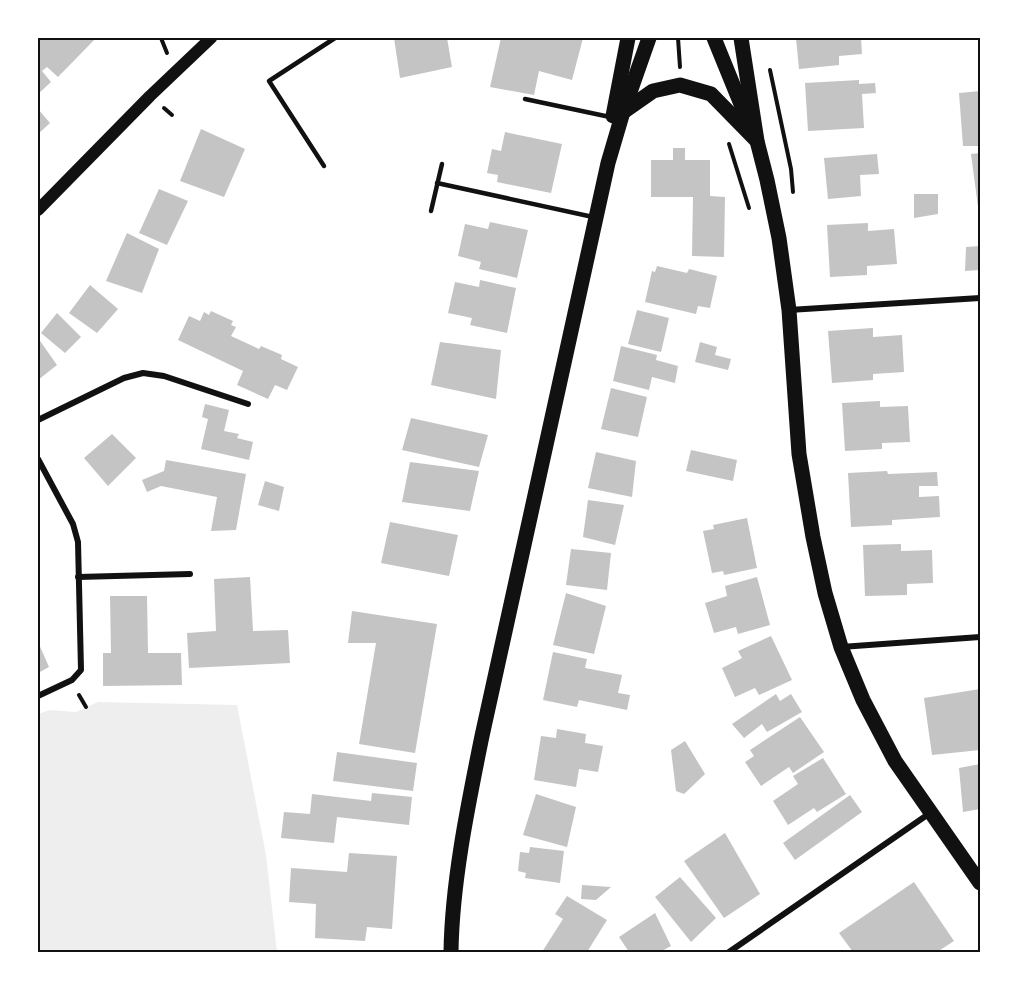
<svg xmlns="http://www.w3.org/2000/svg" width="1018" height="990" font-family="Merriweather,serif">
	<style>
		.green { fill: #eee }
		.building { fill: #c4c4c4 }
		.lines { fill: none; stroke-linecap: round; stroke-linejoin: round }
		.path { stroke: #111; stroke-width: 4 }
		.service { stroke: #111; stroke-width: 4.5 }
		.minor { stroke: #111; stroke-width: 6 }
		.secondary { stroke: #111; stroke-width: 12 }
		.primary { stroke: #111; stroke-width: 15 }
		.neatline { fill: none; stroke: #111; stroke-width: 2 }
	</style>
	<rect width="100%" height="100%" fill="#fff"/>
	<path class="green" d="M98 702 237 705 266 855 277 952H38V714L50 710 76 712Z"/>
	<g class="building">
		<path d="M38 38H96L58 77 47 67 42 71 51 82 38 94Z"/>
		<path d="M394 38H447L452 67 400 78Z"/>
		<path d="M501 38H583L572 80 539 71 534 95 490 87Z"/>
		<path d="M796 38H861L862 54 839 56V65L799 69Z"/>
		<path d="M859 80V84L875 83 876 93 862 94 864 128 808 131 805 83Z"/>
		<path d="M980 91V146H963L959 93Z"/>
		<path d="M38 109 50 123 38 134Z"/>
		<path d="M201 129 245 149 224 197 180 181Z"/>
		<path d="M505 132 562 144 551 193 497 182 498 175 487 173 492 149 501 151Z"/>
		<path d="M673 148H685V160H710V196L725 197 724 257 692 256 693 197H651V160H673Z"/>
		<path d="M980 153V207H978L971 154Z"/>
		<path d="M877 154 879 174 860 175 861 196 828 199 824 158Z"/>
		<path d="M159 189 188 201 167 245 139 233Z"/>
		<path d="M914 194H938V214L914 218Z"/>
		<path d="M490 222 528 230 517 278 479 269 481 262 458 256 465 224 488 229Z"/>
		<path d="M868 223V231L894 229 897 264 867 266V275L830 277 827 225Z"/>
		<path d="M127 233 159 249 142 293 106 281Z"/>
		<path d="M980 246V270L965 271 966 247Z"/>
		<path d="M657 266 687 273 689 269 717 276 710 308 698 306 696 314 645 302 652 271 655 272Z"/>
		<path d="M480 280 516 288 507 333 470 325 472 318 448 313 455 282 479 287Z"/>
		<path d="M90 285 118 309 97 333 69 313Z"/>
		<path d="M637 310 669 318 661 352 628 344Z"/>
		<path d="M211 311 233 321 231 325 236 327 231 336 259 349 261 346 282 355 281 359 298 367 287 390 275 385 268 399 237 385 243 371 178 340 189 316 200 321 204 312 209 315Z"/>
		<path d="M57 313 81 337 65 353 41 333Z"/>
		<path d="M873 328V337L902 335 904 372 873 374V380L832 383 828 331Z"/>
		<path d="M38 338 57 365 38 380Z"/>
		<path d="M440 342 501 350 496 399 431 385Z"/>
		<path d="M700 342 717 347 715 355 731 359 728 370 695 362Z"/>
		<path d="M621 346 657 355 656 360 678 366 675 383 652 377 649 390 613 381Z"/>
		<path d="M611 388 647 397 638 437 601 429Z"/>
		<path d="M880 401V407L908 406 910 442 882 443V449L845 451 842 403Z"/>
		<path d="M205 404 229 410 224 431 239 434 237 438 253 442 249 460 201 449 208 419 202 417Z"/>
		<path d="M411 418 488 435 479 467 402 450Z"/>
		<path d="M112 434 136 458 108 486 84 458Z"/>
		<path d="M691 450 737 460 733 481 686 471Z"/>
		<path d="M596 452 636 461 632 497 588 488Z"/>
		<path d="M166 460 246 474 236 530 211 531 217 497 161 486 147 492 142 480 164 471Z"/>
		<path d="M410 462 479 471 470 511 402 502Z"/>
		<path d="M887 471 888 474 937 472 938 486H919V497L939 496 940 517 892 520V525L851 527 848 473Z"/>
		<path d="M265 481 284 487 279 511 258 505Z"/>
		<path d="M588 500 624 505 615 545 583 537Z"/>
		<path d="M747 518 757 568 724 575 723 571 712 573 703 531 714 529 713 525Z"/>
		<path d="M390 522 458 535 449 576 381 563Z"/>
		<path d="M901 544V551L932 550 933 583 907 584V595L865 596 863 545Z"/>
		<path d="M571 549 611 553 607 590 566 585Z"/>
		<path d="M250 577 253 631 288 630 290 663 189 668 187 633 216 631 214 579Z"/>
		<path d="M757 577 770 625 738 634 736 627 714 633 705 603 727 596 725 586Z"/>
		<path d="M566 593 606 606 594 654 553 645Z"/>
		<path d="M110 596H147L148 653H181L182 685 103 686V653H111Z"/>
		<path d="M352 611 437 624 415 753 359 744 376 643H348Z"/>
		<path d="M771 636 792 680 759 695 755 688 735 697 722 668 742 658 738 651Z"/>
		<path d="M38 642 49 667 38 673Z"/>
		<path d="M553 652 587 659 585 668 622 675 618 693 630 695 627 710 579 700 577 707 543 700Z"/>
		<path d="M980 689V750L932 755 924 698Z"/>
		<path d="M776 694 780 701 791 694 802 712 767 732 762 724 744 738 732 724Z"/>
		<path d="M800 717 824 752 793 773 789 767 761 786 745 762 754 756 750 750Z"/>
		<path d="M557 729 586 734 585 743 603 746 598 772 579 769 576 787 534 780 541 736 556 738Z"/>
		<path d="M685 741 705 774 684 794 676 791 671 750Z"/>
		<path d="M337 752 417 763 413 791 333 781Z"/>
		<path d="M823 758 846 794 817 812 814 808 788 825 773 801 798 784 793 776Z"/>
		<path d="M980 764V809L963 812 959 768Z"/>
		<path d="M372 793 412 797 409 825 337 817 334 843 281 838 284 812 310 814 312 794 371 801Z"/>
		<path d="M536 794 576 807 567 847 523 835Z"/>
		<path d="M850 795 862 812 795 860 783 843Z"/>
		<path d="M725 833 760 894 724 918 684 861Z"/>
		<path d="M530 847 564 851 560 883 525 878 526 873 518 871 520 852 529 853Z"/>
		<path d="M349 853 397 856 392 929 367 927 365 941 315 938 316 904 289 902 291 868 347 872Z"/>
		<path d="M680 877 716 918 691 942 655 897Z"/>
		<path d="M914 882 954 941 937 952H853L839 933Z"/>
		<path d="M582 885 611 887 596 900 581 899Z"/>
		<path d="M567 896 607 920 587 952H542L563 919 555 914Z"/>
		<path d="M655 913 671 946 660 952H629L619 937Z"/>
	</g>
	<g class="lines">
		<g class="path">
			<path d="M161 38 167 53"/>
			<path d="M678 38 680 67"/>
			<path d="M770 70 791 169 793 192"/>
			<path d="M164 108 172 115"/>
			<path d="M729 144 749 208"/>
			<path d="M79 695 86 707"/>
		</g>
		<g class="service">
			<path d="M525 99 610 117"/>
			<path d="M324 166 269 81 335 38"/>
			<path d="M437 183 593 217"/>
			<path d="M431 211 442 164"/>
		</g>
		<g class="minor">
			<path d="M789 310 980 298"/>
			<path d="M38 420 124 378 143 373 164 376 248 404"/>
			<path d="M38 459 73 524 78 542 81 670 72 680 38 696"/>
			<path d="M78 577 190 574"/>
			<path d="M841 647 980 637"/>
			<path d="M729 952 930 813"/>
		</g>
		<path class="secondary" d="M38 210 150 96 211 38"/>
		<g class="primary">
			<path d="M714 38 747 119"/>
			<path d="M741 38 757 141 767 180 779 238 789 310 799 454 813 537 825 593 841 647 863 700 895 761 980 883"/>
			<path d="M623 112 653 91 680 85 711 94 757 141"/>
			<path d="M613 116 628 38"/>
			<path d="M451 952C452 882 468 805 482 736L608 163 623 112 649 38"/>
		</g>
	</g>
	<rect width="1018" height="990" fill="none" stroke="#ffffff" stroke-width="78"/>
	<rect x="39" y="39" width="940" height="912" class="neatline"/>
</svg>
